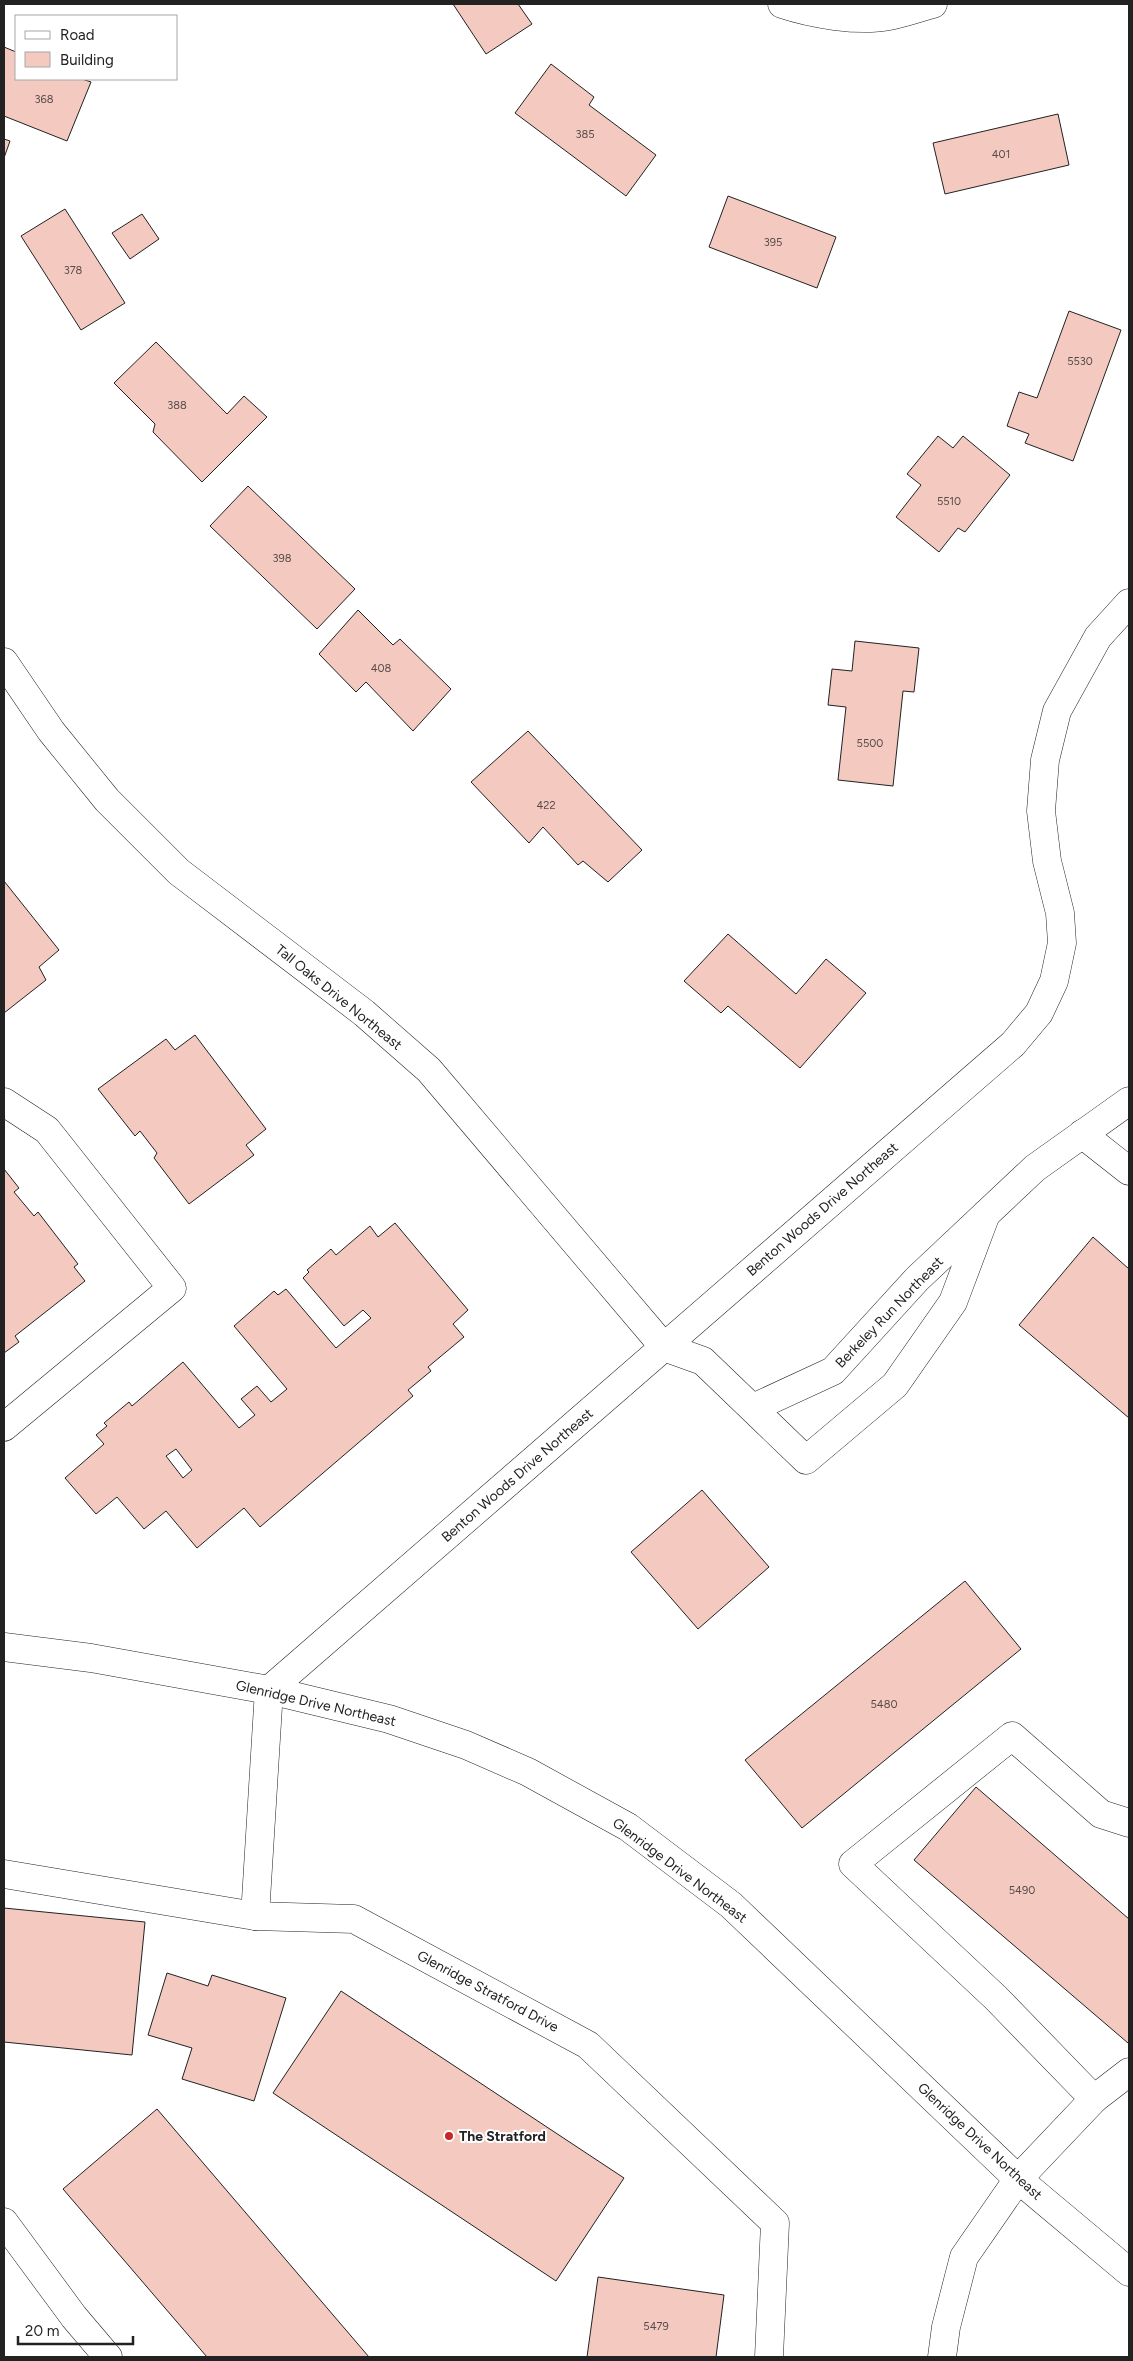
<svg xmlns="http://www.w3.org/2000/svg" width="1133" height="2361" font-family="Figtree,sans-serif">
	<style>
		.building { fill: #f3c9c0; stroke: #222; fill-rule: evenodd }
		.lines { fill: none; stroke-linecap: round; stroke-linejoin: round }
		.minor-casing { stroke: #222; stroke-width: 29 }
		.major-casing { stroke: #222; stroke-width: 29 }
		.minor { stroke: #fff; stroke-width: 28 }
		.major { stroke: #fff; stroke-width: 28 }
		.poi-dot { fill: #c62828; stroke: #fff; stroke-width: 2 }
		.labels { text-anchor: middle; stroke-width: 4; stroke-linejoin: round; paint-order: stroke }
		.number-label { font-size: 11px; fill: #564c4a }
		.street-label { font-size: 14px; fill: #222; stroke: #fff }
		.poi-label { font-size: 14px; font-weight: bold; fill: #222; stroke: #fff; text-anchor: start }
	</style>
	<rect width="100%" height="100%" fill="#fff"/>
	<g class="building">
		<path d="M453 4H518L532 24 486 54Z"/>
		<path d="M4 47 16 52V79H82L91 82 67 141 4 116Z"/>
		<path d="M551 64 594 97 589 105 656 155 626 196 515 113Z"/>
		<path d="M1058 114 1069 165 945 194 933 143Z"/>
		<path d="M4 139 10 141 4 158Z"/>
		<path d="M728 196 836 237 817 288 709 247Z"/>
		<path d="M65 209 125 303 81 330 21 236Z"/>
		<path d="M142 214 159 239 130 259 112 233Z"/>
		<path d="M1069 311 1121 330 1073 461 1025 443 1029 434 1007 426 1019 392 1037 398Z"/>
		<path d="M156 342 227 414 244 396 267 417 202 482 153 432 155 424 114 383Z"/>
		<path d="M938 436 953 448 963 436 1010 475 965 532 958 528 939 552 896 517 921 485 907 474Z"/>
		<path d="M248 486 355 589 317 629 210 526Z"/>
		<path d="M358 610 393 645 400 639 451 689 413 731 366 682 356 692 319 654Z"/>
		<path d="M855 641 919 648 914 692 903 691 893 786 838 780 846 707 828 705 832 669 852 671Z"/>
		<path d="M528 731 642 850 608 882 583 861 578 865 543 827 529 843 471 782Z"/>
		<path d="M4 881 59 950 39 967 46 980 4 1013Z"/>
		<path d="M728 934 796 994 826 959 866 993 800 1068 728 1006 721 1013 684 981Z"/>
		<path d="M195 1035 266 1129 246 1145 254 1155 189 1204 154 1158 157 1153 140 1131 135 1136 98 1089 166 1039 175 1050Z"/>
		<path d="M4 1169 19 1188 14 1192 34 1216 38 1212 78 1264 74 1267 85 1281 15 1336 19 1342 4 1353Z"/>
		<path d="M395 1223 468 1310 453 1324 464 1337 428 1367 431 1371 408 1390 413 1396 260 1527 244 1508 197 1548 166 1511 144 1529 117 1497 96 1514 65 1478 104 1444 96 1435 107 1426 104 1423 129 1402 132 1406 183 1362 239 1428 255 1415 241 1399 257 1386 271 1402 287 1389 234 1326 274 1291 278 1295 286 1289 336 1348 371 1318 363 1310 344 1326 303 1278 309 1272 307 1270 331 1249 336 1255 370 1226 378 1237ZM176 1449 192 1470 183 1478 166 1456Z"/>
		<path d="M1093 1237 1129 1269V1418L1019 1325Z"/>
		<path d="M702 1490 769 1567 698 1629 631 1552Z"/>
		<path d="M965 1581 1021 1649 802 1828 745 1760Z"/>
		<path d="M976 1787 1129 1919V2041L1128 2043 914 1860Z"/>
		<path d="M4 1908 145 1922 132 2055 4 2042Z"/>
		<path d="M167 1973 208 1986 212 1975 286 1998 254 2101 182 2079 192 2048 148 2035Z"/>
		<path d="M341 1991 624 2178 556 2281 273 2093Z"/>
		<path d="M157 2109 369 2357H207L63 2189Z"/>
		<path d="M598 2277 724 2295 716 2357H587Z"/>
	</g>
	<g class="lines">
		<defs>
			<g id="minor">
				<path d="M782 4C812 14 858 22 889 16 904 13 918 8 933 4"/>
				<path d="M4 662 51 731 107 800 179 872 364 1013 429 1070 664 1347 703 1361 806 1460 895 1385 953 1302 986 1214"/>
				<path d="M4 1102 47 1130 172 1288 4 1427"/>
				<path d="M1082 1134 1129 1171"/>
				<path d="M753 1408 833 1371 917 1279 1035 1168 1129 1101"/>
				<path d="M4 1874 255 1916 354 1919 588 2045 775 2223 769 2357"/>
				<path d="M255 1916 269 1690 1013 1044 1039 1013 1054 981 1062 943 1060 913 1047 861 1041 811 1045 760 1057 711 1098 637 1129 603"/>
				<path d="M1094 2099 996 1998 853 1864 1012 1736 1101 1814 1129 1823"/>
				<path d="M4 2222 74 2317 108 2357"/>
				<path d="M942 2357 946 2327 964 2257 1018 2179 1094 2099 1129 2072"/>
			</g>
			<path id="major" d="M4 1647 91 1658 269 1690 389 1719 466 1745 528 1772 628 1827 731 1905 1018 2179 1129 2272"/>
		</defs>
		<use href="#minor" class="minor-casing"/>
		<use href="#major" class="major-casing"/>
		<use href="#minor" class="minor"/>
		<use href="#major" class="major"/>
	</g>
	<circle class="poi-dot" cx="449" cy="2136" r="5"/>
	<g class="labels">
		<g class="number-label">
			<text x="44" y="103">368</text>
			<text x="585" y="138">385</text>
			<text x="1001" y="158">401</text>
			<text x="773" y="246">395</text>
			<text x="73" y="274">378</text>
			<text x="1080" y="365">5530</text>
			<text x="177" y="409">388</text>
			<text x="949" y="505">5510</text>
			<text x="282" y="562">398</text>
			<text x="381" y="672">408</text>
			<text x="870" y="747">5500</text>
			<text x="546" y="809">422</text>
			<text x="884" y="1708">5480</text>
			<text x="1022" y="1894">5490</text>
			<text x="656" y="2330">5479</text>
		</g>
		<g class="street-label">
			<text transform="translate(339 997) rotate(39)" y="5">Tall Oaks Drive Northeast</text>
			<text transform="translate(822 1209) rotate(-41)" y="5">Benton Woods Drive Northeast</text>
			<text transform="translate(889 1312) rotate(-46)" y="5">Berkeley Run Northeast</text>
			<text transform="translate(517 1475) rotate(-41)" y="5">Benton Woods Drive Northeast</text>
			<text transform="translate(316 1703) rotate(13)" y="5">Glenridge Drive Northeast</text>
			<text transform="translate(680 1870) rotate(37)" y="5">Glenridge Drive Northeast</text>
			<text transform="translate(488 1991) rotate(28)" y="5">Glenridge Stratford Drive</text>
			<text transform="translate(980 2141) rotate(43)" y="5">Glenridge Drive Northeast</text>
		</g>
		<g class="poi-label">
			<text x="459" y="2141">The Stratford</text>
		</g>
	</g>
	<rect width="1133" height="2361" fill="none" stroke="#222222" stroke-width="10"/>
	<rect x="15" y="15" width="162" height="65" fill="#ffffff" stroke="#a7a7a7"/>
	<rect x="25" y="31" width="25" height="8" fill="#ffffff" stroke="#a7a7a7"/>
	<text x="60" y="40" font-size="15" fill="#222222">Road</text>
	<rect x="25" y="52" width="25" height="15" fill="#f3c9c0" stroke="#a7a7a7"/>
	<text x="60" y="65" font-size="15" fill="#222222">Building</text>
	<path d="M18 2336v8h115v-8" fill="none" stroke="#222222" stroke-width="2.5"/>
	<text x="25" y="2336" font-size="15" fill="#222222" stroke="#ffffff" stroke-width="4" paint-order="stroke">20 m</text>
</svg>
